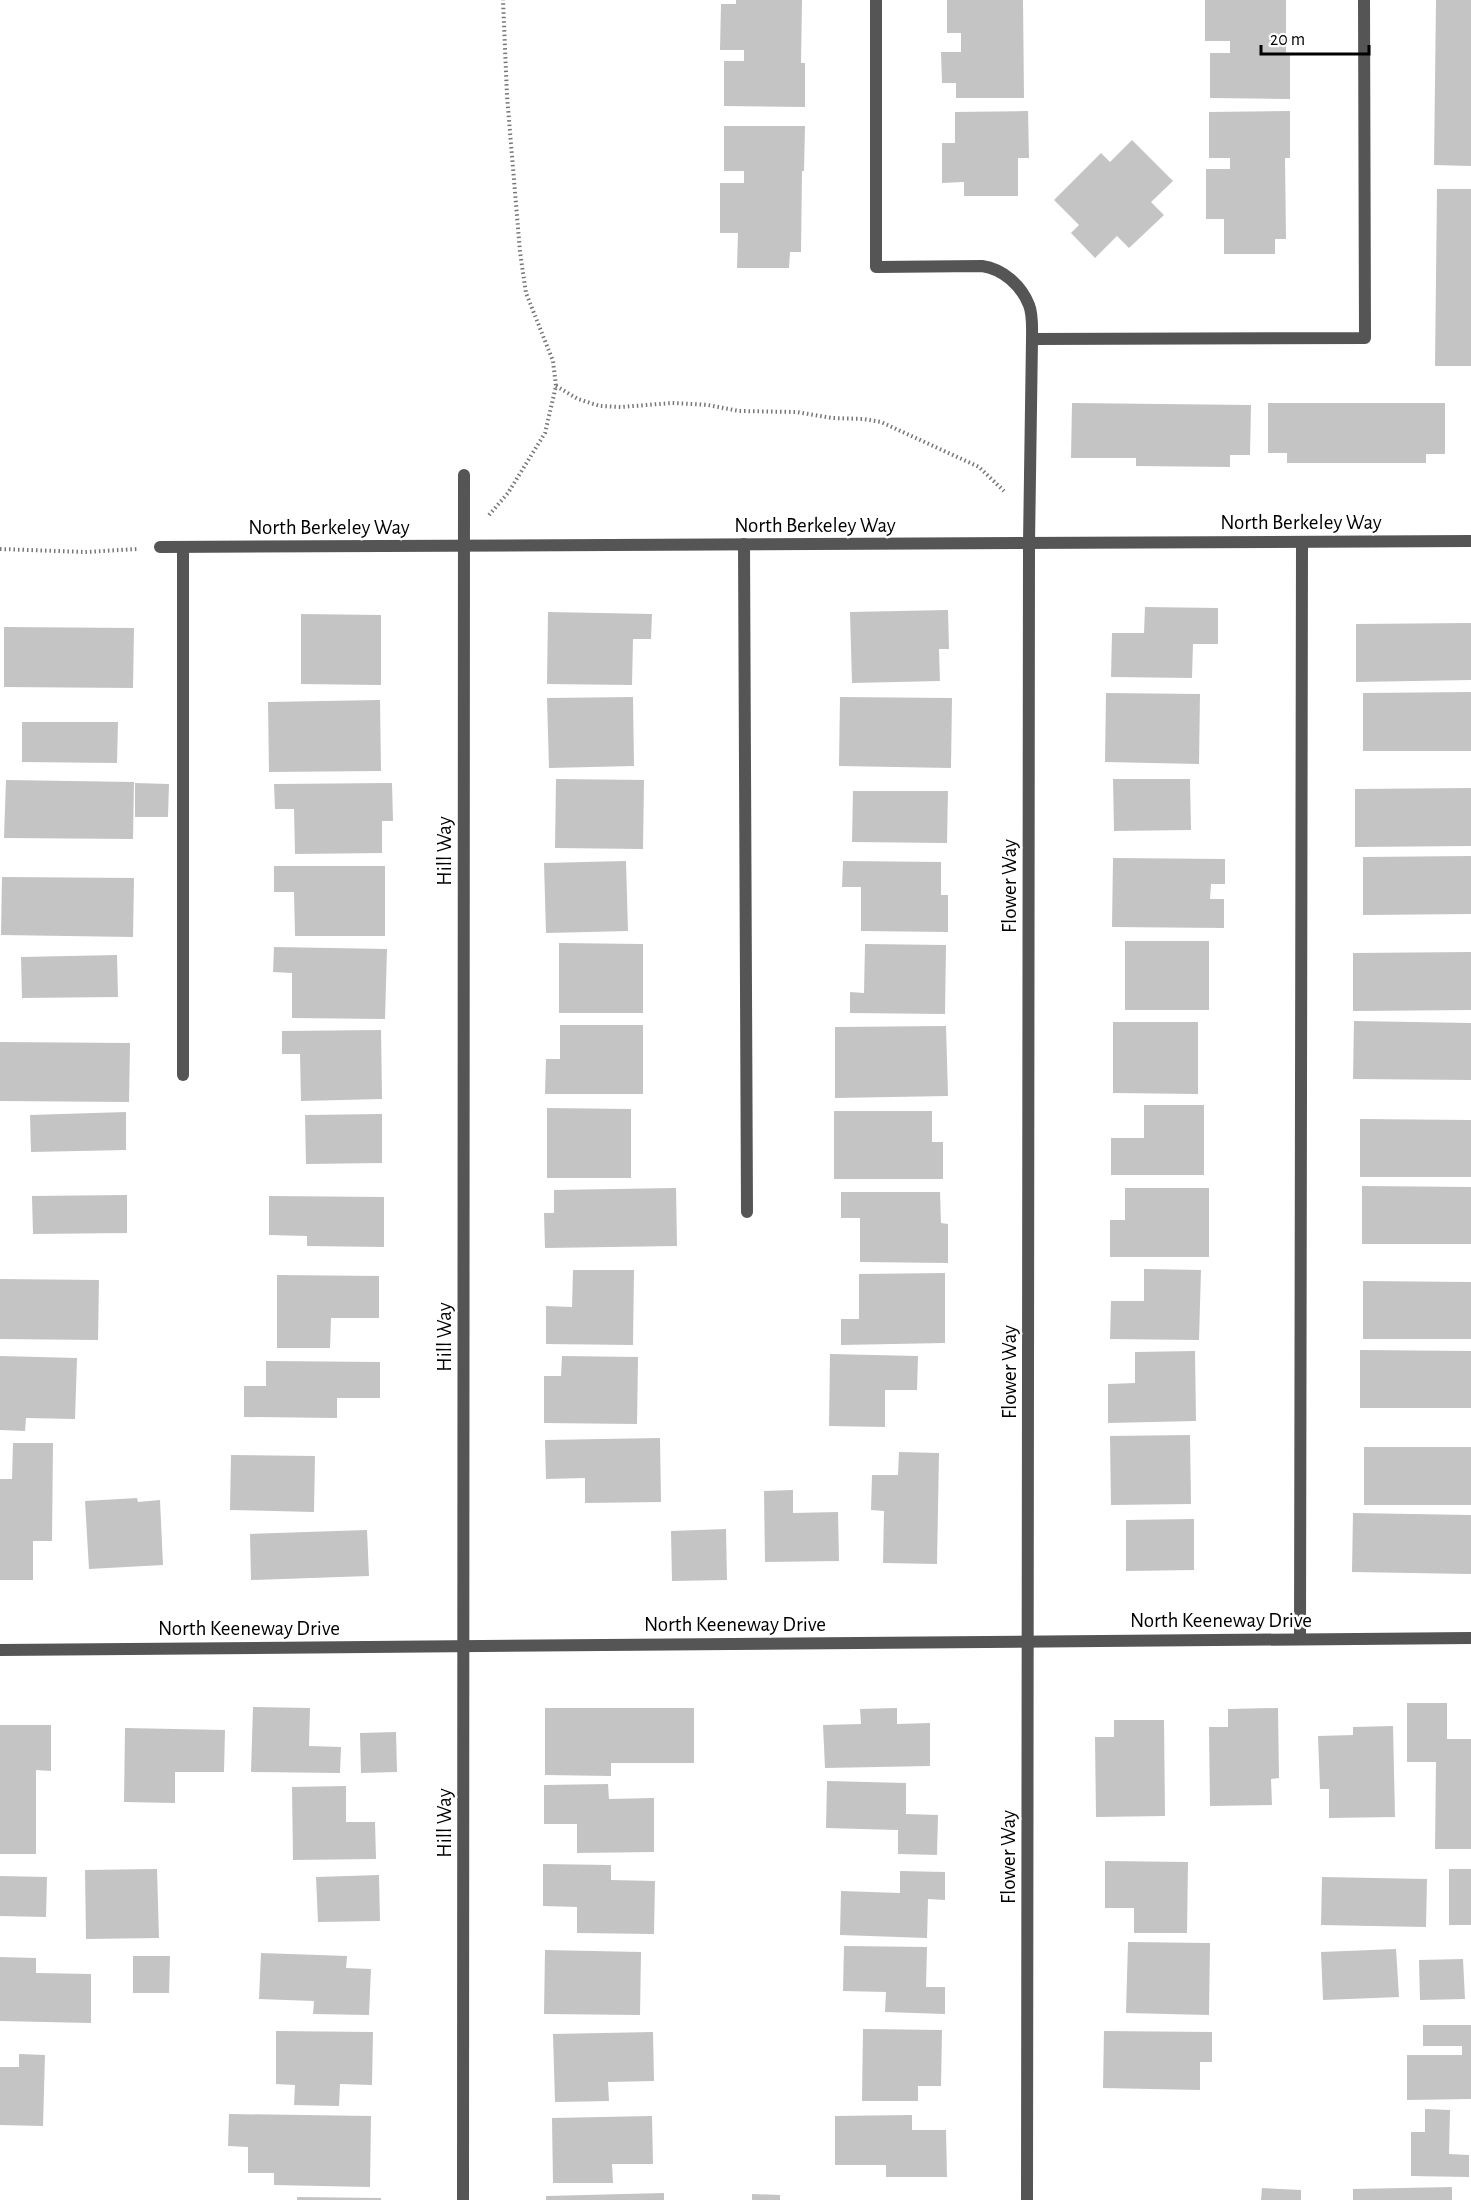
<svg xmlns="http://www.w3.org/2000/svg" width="1471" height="2200" font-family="'Alegreya Sans',sans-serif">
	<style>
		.building { fill: #c4c4c4 }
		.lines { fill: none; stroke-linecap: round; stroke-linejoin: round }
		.path { stroke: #777; stroke-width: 4; stroke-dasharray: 1.5 3; stroke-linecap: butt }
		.lane { stroke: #555; stroke-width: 12 }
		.street { stroke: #555; stroke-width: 12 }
		.labels { text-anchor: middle; stroke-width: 5; stroke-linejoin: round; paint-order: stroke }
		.street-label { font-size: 21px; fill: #000; stroke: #fff }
	</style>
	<rect width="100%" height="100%" fill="#fff"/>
	<g class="building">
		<path d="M736 0H802L801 63H805V107L724 106V61H744V50H720L721 4H736Z"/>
		<path d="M947 0H1023L1024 98H956V83H942L941 52H961V33H947Z"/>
		<path d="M1205 0H1286V54H1290V99L1210 98V53H1230V41H1205Z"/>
		<path d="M1436 0H1471V166L1434 165Z"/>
		<path d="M1028 111 1029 158H1018V196H964V182L942 183V143H955V112Z"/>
		<path d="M1290 111V158H1285L1286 239H1275V254H1224V219H1206V169H1230V158H1209V112Z"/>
		<path d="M724 126H805L804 171H802L801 252H790L789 268H737L738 233H720V183H744V171H724Z"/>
		<path d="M1132 140 1173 181 1151 202 1164 215 1129 248 1117 236 1095 258 1071 233 1079 225 1054 200 1101 153 1110 162Z"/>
		<path d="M1437 189H1471V366H1435Z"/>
		<path d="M1072 403 1251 405 1250 455H1230V467L1136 466V458H1071Z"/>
		<path d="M1268 403H1445V454H1426V463H1287V453H1268Z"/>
		<path d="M1145 607 1218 608V644H1193L1192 678 1111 677 1112 633H1144Z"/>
		<path d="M948 610 949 649H939L940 681 852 683 850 612Z"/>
		<path d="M548 612 652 614 651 639H633L632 685 547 684Z"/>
		<path d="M301 614 381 615V685L301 684Z"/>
		<path d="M1471 623V680L1356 682V624Z"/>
		<path d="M4 627 134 628 133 688 4 687Z"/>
		<path d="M1471 692V751H1363V693Z"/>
		<path d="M1106 693 1200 694 1199 764 1105 762Z"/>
		<path d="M633 697 634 766 549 768 547 698Z"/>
		<path d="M840 697 952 698 951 768 839 766Z"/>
		<path d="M380 700 381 771 269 772 268 702Z"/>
		<path d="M22 722H118L117 763 22 762Z"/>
		<path d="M556 779 644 780 643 849 555 848Z"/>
		<path d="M1113 779H1190L1191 830 1114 831Z"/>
		<path d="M6 780 134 782 133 839 4 838Z"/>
		<path d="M135 783 169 784 168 817H135Z"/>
		<path d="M392 783 393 821H382V853L295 854 294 809H275L274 784Z"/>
		<path d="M1471 788V846L1355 847V789Z"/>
		<path d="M853 791H948L947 843 852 842Z"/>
		<path d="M1471 856V914L1363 915V857Z"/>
		<path d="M1113 858 1225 859V884H1211L1210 899H1224V928L1112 927Z"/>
		<path d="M626 861 628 931 546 933 544 863Z"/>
		<path d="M843 861 941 862V895H948V932L861 931V887H842Z"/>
		<path d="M274 866H385V936H295L294 892H274Z"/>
		<path d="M2 877 134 878 133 937 1 935Z"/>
		<rect x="1125" y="941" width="84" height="69"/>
		<path d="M559 943 643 944V1013H559Z"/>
		<path d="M865 944 946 945 945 1014 850 1013V992L864 993Z"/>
		<path d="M274 947 387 949 385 1019 292 1018V973L273 972Z"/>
		<path d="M1471 952V1010L1353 1011V953Z"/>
		<path d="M117 955 118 997 22 998 21 957Z"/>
		<path d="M1354 1021 1471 1023V1080L1353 1079Z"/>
		<path d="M1113 1022H1198V1094L1113 1093Z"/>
		<path d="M560 1025H643V1094H545L546 1059H560Z"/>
		<path d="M946 1026 948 1096 835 1098V1027Z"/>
		<path d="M381 1030 382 1099 301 1101 300 1054H282V1031Z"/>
		<path d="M0 1042 130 1043 129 1102 0 1101Z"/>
		<path d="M1144 1105H1204V1175H1111V1138H1144Z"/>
		<path d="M547 1108 631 1109V1178H547Z"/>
		<path d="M834 1111H932V1142H943V1179H834Z"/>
		<path d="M126 1112V1150L31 1152 30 1115Z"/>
		<path d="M382 1114V1163L306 1164 305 1115Z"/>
		<path d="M1360 1119 1471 1120V1177H1360Z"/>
		<path d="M1362 1186 1471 1187V1244H1362Z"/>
		<path d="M676 1188 677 1246 545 1248 544 1213H554V1190Z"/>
		<path d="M1125 1188H1209V1257H1110V1220H1125Z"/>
		<path d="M841 1192H940L941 1223 948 1224V1263L860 1262V1218H841Z"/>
		<path d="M127 1195V1233L33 1234 32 1196Z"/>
		<path d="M269 1196 384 1197V1247L307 1246V1236L269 1235Z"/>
		<path d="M1144 1269 1201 1270 1199 1340 1110 1339 1111 1301H1144Z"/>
		<path d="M573 1270H634L633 1345 546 1344V1306L572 1307Z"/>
		<path d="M945 1273V1343L841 1345V1319H859V1274Z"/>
		<path d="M277 1275 379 1276V1318H331L330 1348H277Z"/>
		<path d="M0 1279 99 1280 98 1340 0 1339Z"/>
		<path d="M1363 1281 1471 1282V1339H1363Z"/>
		<path d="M1360 1350 1471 1351V1408H1360Z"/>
		<path d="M1195 1351 1196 1421 1108 1423V1384L1135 1383V1352Z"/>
		<path d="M830 1354 918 1356 917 1390H885V1427L829 1426Z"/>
		<path d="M0 1356 77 1358 75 1419 26 1418 25 1431 0 1430Z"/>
		<path d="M562 1356 638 1357 637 1424 544 1423V1376H561Z"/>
		<path d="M266 1361 380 1362V1398H337V1418L244 1417V1386H266Z"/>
		<path d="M1190 1435 1191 1504 1111 1505 1110 1436Z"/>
		<path d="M660 1438 661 1502 585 1503V1478L546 1479 545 1440Z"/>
		<path d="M13 1443H53L52 1541H33V1580H0V1479H12Z"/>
		<rect x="1364" y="1447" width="107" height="58"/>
		<path d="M899 1452 939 1453 937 1564 883 1563 884 1511 871 1510 872 1475H898Z"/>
		<path d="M231 1455 315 1456 314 1512 230 1510Z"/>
		<path d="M793 1490V1513L838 1512 839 1561 765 1562 764 1491Z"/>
		<path d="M137 1498 138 1502 160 1500 163 1565 89 1569 85 1501Z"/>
		<path d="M1353 1513 1471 1515V1574L1352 1572Z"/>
		<path d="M1194 1519V1570L1126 1571V1520Z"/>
		<path d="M726 1529 727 1580 672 1581 671 1531Z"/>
		<path d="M367 1530 369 1576 251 1580 250 1534Z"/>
		<path d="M1407 1703H1447V1739H1471V1849H1435L1436 1762H1407Z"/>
		<path d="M253 1707 310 1708 309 1746 341 1747 340 1773 251 1772Z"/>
		<path d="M545 1708H694V1763H611V1776L545 1775Z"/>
		<path d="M897 1708V1724L930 1723V1766L825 1768 823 1725 861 1724 860 1709Z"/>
		<path d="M1278 1708 1279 1778 1271 1779 1272 1805 1210 1806 1209 1727H1228V1709Z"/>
		<path d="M1114 1720H1164L1165 1816 1096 1817 1095 1737H1114Z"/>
		<path d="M0 1725H51V1771L36 1770V1854H0Z"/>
		<path d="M1393 1726 1395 1817 1329 1818V1789H1320L1318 1736 1353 1735V1727Z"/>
		<path d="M125 1728 225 1730 224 1772H175V1803L124 1802Z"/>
		<path d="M396 1732 397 1772 361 1773 360 1733Z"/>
		<path d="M827 1781 906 1783V1814L938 1815 937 1855 898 1854V1830L826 1828Z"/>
		<path d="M608 1784 609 1799 654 1798V1852L577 1853V1824H544V1785Z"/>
		<path d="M346 1786V1822H375L376 1859 293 1860 292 1787Z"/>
		<path d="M1105 1861 1188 1862 1187 1933H1134V1908H1105Z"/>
		<path d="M543 1864 611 1865V1880L655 1881 654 1934 577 1933V1907L543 1906Z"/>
		<path d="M157 1869 159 1938 86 1939 85 1870Z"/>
		<rect x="1449" y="1869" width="22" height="56"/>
		<path d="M900 1871 945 1872V1900L928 1899 927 1938 840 1935 841 1891 900 1893Z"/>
		<path d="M379 1875 380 1921 318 1922 316 1877Z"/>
		<path d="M0 1876 47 1877 46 1917 0 1916Z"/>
		<path d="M1322 1877 1427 1879 1426 1927 1321 1925Z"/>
		<path d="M1128 1942 1210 1943 1209 2015 1126 2013Z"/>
		<path d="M844 1946 927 1947 926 1987H945V2014L885 2012 886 1992 843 1991Z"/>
		<path d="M1396 1949 1399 1997 1323 2000 1321 1952Z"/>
		<path d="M545 1950 641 1952 640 2015 544 2014Z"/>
		<path d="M261 1953 347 1956 346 1968 371 1969 369 2015 313 2014 314 2001 259 1999Z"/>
		<path d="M133 1956H170L169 1993H133Z"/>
		<path d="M0 1957 36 1958V1973L91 1974V2023L0 2021Z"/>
		<path d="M1463 1959 1465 1999 1420 2000 1419 1960Z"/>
		<path d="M1423 2025H1471V2099L1407 2100V2055H1462V2046H1423Z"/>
		<path d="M863 2029 942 2030 941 2086H918V2101H862Z"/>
		<path d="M276 2031 373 2032 372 2085 340 2084 339 2106 294 2105 295 2085 276 2084Z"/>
		<path d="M1104 2031 1212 2032V2062H1200V2090L1103 2088Z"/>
		<path d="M653 2032 654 2081 608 2082 609 2101 555 2102 553 2034Z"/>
		<path d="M19 2054 45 2055 43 2126 0 2125V2067H19Z"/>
		<path d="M1425 2109 1450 2110 1449 2154 1469 2155V2177L1411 2176V2132H1425Z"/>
		<path d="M229 2114 371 2116 370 2187 274 2185V2173H248V2147L228 2146Z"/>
		<path d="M912 2115V2130H946L947 2177H886V2165H835V2116Z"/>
		<path d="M652 2116 653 2164H612L613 2183H553L552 2118Z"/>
		<path d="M1452 2187V2200H1353V2189Z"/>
		<path d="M1262 2188 1301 2190V2200H1261Z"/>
		<path d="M664 2193V2200H546V2196Z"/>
		<path d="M752 2194 780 2195V2200H752Z"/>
		<path d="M297 2197 381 2198V2200H297Z"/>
	</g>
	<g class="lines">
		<g class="path">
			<path d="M556 386 578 399 600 406 621 407 672 403 708 405 739 411 797 412 832 418 864 419 881 422 979 467 1004 491"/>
			<path d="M489 515 508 493 545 433 556 386 553 361 526 293 520 252 507 96 503 0"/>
			<path d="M0 549 85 552 138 549"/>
		</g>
		<g class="lane">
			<path d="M876 0V267L982 266C1003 269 1021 285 1029 305 1033 315 1032 328 1032 339L1029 543"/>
			<path d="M1032 339 1365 338 1364 0"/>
			<path d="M744 544 747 1212"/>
			<path d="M183 547V1075"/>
			<path d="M1300 1639 1302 542"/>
		</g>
		<g class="street">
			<path d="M160 547 1471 541"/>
			<path d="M0 1650 1471 1638"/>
			<path d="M463 2200 464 475"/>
			<path d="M1027 2200 1029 543"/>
		</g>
	</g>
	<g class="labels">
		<g class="street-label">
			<text x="1301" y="529">North Berkeley Way</text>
			<text x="815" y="532">North Berkeley Way</text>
			<text x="329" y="534">North Berkeley Way</text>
			<text transform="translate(444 851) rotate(-90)" y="7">Hill Way</text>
			<text transform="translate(1009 886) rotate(-90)" y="7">Flower Way</text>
			<text transform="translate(444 1337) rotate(-90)" y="7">Hill Way</text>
			<text transform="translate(1009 1372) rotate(-90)" y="7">Flower Way</text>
			<text x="1221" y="1627">North Keeneway Drive</text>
			<text x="735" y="1631">North Keeneway Drive</text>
			<text x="249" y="1635">North Keeneway Drive</text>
			<text transform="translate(444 1823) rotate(-90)" y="7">Hill Way</text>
			<text transform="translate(1008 1857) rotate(-90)" y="7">Flower Way</text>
		</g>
	</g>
	<path d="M1261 45v9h108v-9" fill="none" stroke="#000000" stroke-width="3"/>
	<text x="1270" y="45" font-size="18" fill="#000000" stroke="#ffffff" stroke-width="4.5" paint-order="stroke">20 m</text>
</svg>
